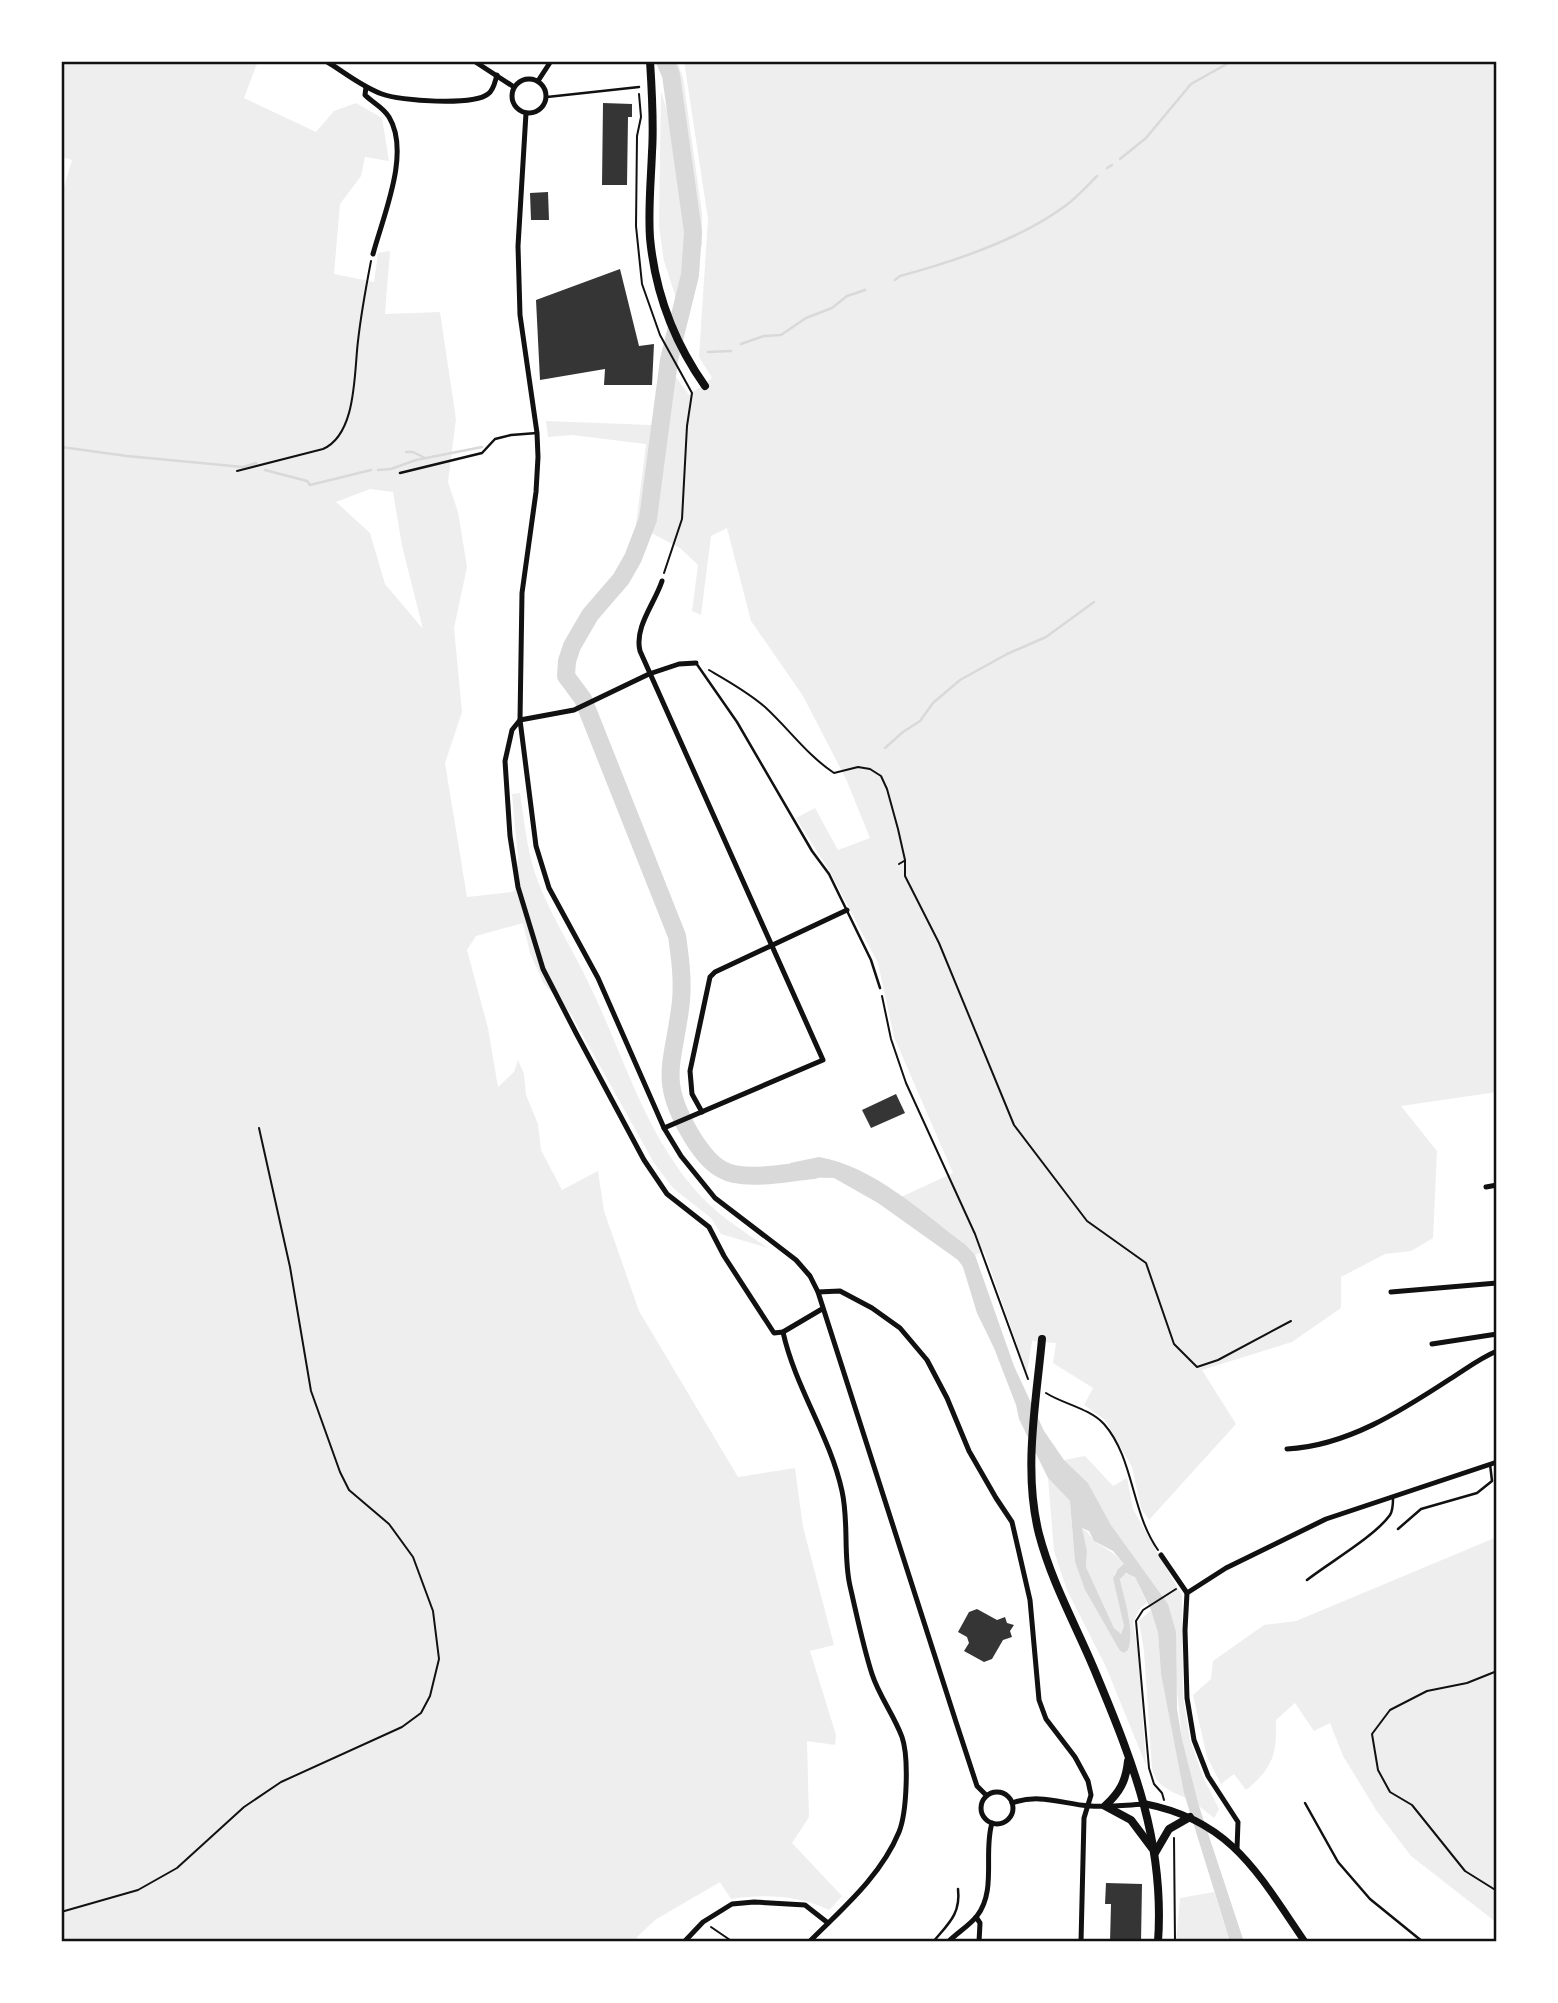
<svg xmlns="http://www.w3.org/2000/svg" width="1558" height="2003" font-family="'Roboto Condensed',sans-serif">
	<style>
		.green { fill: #eee; fill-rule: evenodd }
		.water { fill: #d9d9d9; fill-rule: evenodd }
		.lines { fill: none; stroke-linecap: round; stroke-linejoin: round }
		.stream { stroke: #d9d9d9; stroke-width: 2.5 }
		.river { stroke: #d9d9d9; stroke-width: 18 }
		.building { fill: #353535 }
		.path { stroke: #111; stroke-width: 2 }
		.service { stroke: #111; stroke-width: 2.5 }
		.minor { stroke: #111; stroke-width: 5 }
		.tertiary { stroke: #111; stroke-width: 7 }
		.secondary { stroke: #111; stroke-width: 8 }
		.neatline { fill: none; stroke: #111; stroke-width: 2.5 }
	</style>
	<rect width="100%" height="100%" fill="#fff"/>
	<g class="green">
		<path d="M61 61H258L244 98 316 132 334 111 356 103 382 118 389 161 365 157 361 176 340 204 334 274 374 282 378 253 390 251 385 314 440 312 456 419 448 482 458 512 467 567 454 628 462 712 445 763 467 897 512 892 515 890 518 858 512 794 520 793C524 820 527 850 536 876 550 915 573 949 590 986 624 1056 644 1132 697 1192 716 1214 743 1231 768 1248L721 1234 711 1218 673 1188 654 1163 571 1014 544 984 530 953 523 923 476 936 467 950 488 1028 498 1087 514 1072 518 1060 524 1074 526 1095 538 1124 541 1150 562 1190 598 1171 604 1211 639 1311 738 1477 795 1468 803 1527 834 1645 810 1651 836 1735 835 1745 807 1741 809 1817 792 1843 842 1896 829 1910C798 1895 765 1894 731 1899L720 1882 655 1920 637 1937 640 1942H61V188L64 187 72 160 61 157ZM370 489 393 492 402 546 423 629 385 584 370 533 336 502Z"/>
		<path d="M669 61H677L683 78 702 213V246L699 245 700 228 681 99Z"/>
		<path d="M684 61H1497V1092L1401 1106 1437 1151 1433 1238 1411 1251 1385 1254 1341 1277V1308L1292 1342 1202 1370 1236 1424 1149 1520 1141 1508 1132 1467 1105 1420 1084 1405 1093 1388 1053 1363 1056 1343 1032 1341 1027 1373 984 1251 975 1255 966 1245 901 1197 953 1173 894 1037 878 963 829 870 796 818 815 808 838 850 870 838 846 779 803 696 751 621 727 528 711 536 701 615 692 611 698 565 680 548 636 525 646 444 572 435 548 437 546 421 651 425 664 361 689 395 712 378 699 357 708 219Z"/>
		<path d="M661 91 677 146 686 223 679 307 664 261 659 226Z"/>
		<path d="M1085 1456 1113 1486 1127 1478 1133 1509 1182 1596 1183 1696 1190 1740 1203 1777 1219 1809 1214 1818 1199 1806 1182 1739 1168 1604 1111 1525 1088 1483 1064 1460Z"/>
		<path d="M1048 1478 1070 1501 1075 1562 1085 1590 1120 1651 1123 1653 1129 1622 1120 1578 1122 1574H1132L1135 1577 1147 1603 1140 1608 1133 1623 1138 1651 1146 1765 1106 1667 1067 1590 1054 1551Z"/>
		<path d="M1081 1528C1090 1532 1090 1538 1097 1543 1108 1550 1116 1554 1124 1564L1114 1574 1124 1626 1121 1634 1114 1628 1086 1567 1087 1551Z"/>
		<path d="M1497 1537V1923L1411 1856 1376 1810 1343 1756 1330 1723 1314 1731 1295 1703 1276 1720C1277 1754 1273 1768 1246 1790L1234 1774 1221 1784 1207 1757 1193 1695 1211 1679 1213 1661 1264 1625 1296 1621Z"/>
		<path d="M1151 1610 1158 1633 1161 1674 1186 1798C1170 1791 1156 1786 1152 1768L1144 1651 1139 1621Z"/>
		<path d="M1214 1892 1230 1942H1176L1180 1898Z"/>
	</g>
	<path class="water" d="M819 1157C875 1167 921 1212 966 1245L975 1255 1014 1366 1044 1431 1064 1460 1088 1483 1111 1525 1168 1604 1176 1632 1177 1709 1182 1739 1199 1806 1244 1942H1230L1184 1793 1161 1674 1158 1633 1151 1610 1135 1577 1126 1573 1120 1579C1124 1600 1135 1629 1128 1650L1124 1653 1120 1651 1085 1590 1075 1562 1070 1501 1048 1478 1019 1419 1016 1405 994 1348 977 1313 963 1267 958 1260 878 1203 834 1178 792 1177 790 1163ZM1082 1528 1089 1531 1094 1541 1113 1551 1124 1564 1118 1569 1113 1578 1124 1626 1121 1634 1114 1628 1086 1567 1087 1551Z"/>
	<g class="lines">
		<g class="stream">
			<path d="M1120 159 1146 138 1191 84 1232 61"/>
			<path d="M1107 168 1112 165"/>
			<path d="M895 280 900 276C956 261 1023 239 1069 203 1079 195 1088 185 1097 176"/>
			<path d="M741 344 764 336 781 335 806 318 832 308 847 296 865 290"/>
			<path d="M708 352 731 351"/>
			<path d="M61 447 127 456 243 467 256 463"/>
			<path d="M406 452H413L425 458"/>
			<path d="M265 470 307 481 310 485 371 470"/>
			<path d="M378 470 391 469 416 460 482 447"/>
			<path d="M885 748 903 732 920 721 933 703 960 680 1007 654 1046 637 1094 602"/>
		</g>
		<path class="river" d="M665 61 671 75 693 232 690 275 669 360 648 519 633 558 621 579 590 615 572 646 567 661 566 676 583 699 677 936C680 957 683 979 681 1001 674 1065 656 1079 694 1140 704 1155 715 1170 734 1174 760 1179 789 1172 814 1170"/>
	</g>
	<g class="building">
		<path d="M603 103 632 104V117H628L627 185H602Z"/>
		<path d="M548 192 549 220H531L530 193Z"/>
		<path d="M620 269 639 346 654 344 652 385H604L605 369 540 380 536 300Z"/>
		<path d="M896 1094 905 1113 871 1128 862 1110Z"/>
		<path d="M977 1609 997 1620 1005 1617 1007 1623 1014 1625 1010 1631 1012 1637 1003 1640 992 1659 984 1662 964 1651 969 1643 967 1637 958 1632 969 1612Z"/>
		<path d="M1106 1883 1142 1884 1141 1942H1110L1111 1904H1105Z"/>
	</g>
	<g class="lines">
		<g class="path">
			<path d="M639 94 641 117 637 136 636 226 642 284 660 335 692 393 687 426 682 519 664 573"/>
			<path d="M237 471 323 449C357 434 354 372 358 341 361 314 366 287 371 261"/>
			<path d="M709 670C728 681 748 692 765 707 789 729 807 755 834 773L858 767 870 769 881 776 887 789 898 829 905 860V876L939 943 1014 1125 1087 1221 1146 1263 1174 1344 1197 1367 1218 1360 1291 1321"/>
			<path d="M899 864 904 861"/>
			<path d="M882 996 891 1039 906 1083 975 1234 1028 1379"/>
			<path d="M1046 1393C1063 1404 1089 1408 1104 1424 1134 1458 1131 1512 1158 1550"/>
			<path d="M1497 1671 1467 1683 1427 1691 1390 1710 1372 1734 1378 1770 1390 1792 1412 1805 1465 1871 1497 1891"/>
			<path d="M1164 1800 1162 1793 1154 1784 1149 1768 1136 1621 1143 1610 1176 1589"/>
			<path d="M1174 1838 1175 1942"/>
			<path d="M61 1912 138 1890 177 1868 244 1807 281 1782 402 1727 421 1713 430 1696 439 1659 433 1611 413 1557 389 1524 349 1490 340 1472 311 1391 290 1267 259 1128"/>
			<path d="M711 1927 733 1942"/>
		</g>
		<g class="service">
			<path d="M547 97 639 87"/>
			<path d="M400 473 482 453 495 439 511 435 537 433"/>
			<path d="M696 663 737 722 812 851 829 874 871 960 880 988"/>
			<path d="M1398 1529 1421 1509 1477 1493 1492 1481 1490 1464"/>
			<path d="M1307 1580C1330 1562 1374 1537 1390 1515 1393 1510 1393 1505 1393 1499"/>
			<path d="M1305 1803 1338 1862 1370 1899 1423 1942"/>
			<path d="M933 1942C948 1924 961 1914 958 1889"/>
		</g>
		<g class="minor">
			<path d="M326 61C344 72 362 87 382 94 400 101 473 106 488 94 494 90 495 81 497 75"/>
			<path d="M474 61 514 87"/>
			<circle cx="529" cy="96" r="17"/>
			<path d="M538 81 551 61"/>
			<path d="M366 87 365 95C373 103 383 107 389 117 411 153 383 216 373 254"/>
			<path d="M526 113 518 246 520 315 537 433 538 457 536 492 522 593 520 720 536 846 549 888 598 978 664 1128 681 1156 715 1198 796 1260 810 1276 818 1292 956 1722 977 1786 986 1795"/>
			<path d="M662 581C655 603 634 627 640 651L823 1060 664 1128"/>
			<path d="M696 663 679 664 649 674 574 710 520 720 512 730 505 761 510 836 518 887 543 969 576 1033 644 1160 667 1194 709 1227 724 1256 774 1333 783 1332 822 1309"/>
			<path d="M702 1112 692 1094 690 1071 710 977 715 972 847 910"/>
			<path d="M1486 1187 1497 1185"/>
			<path d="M818 1292 840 1291 872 1308 900 1328 927 1360 947 1398 969 1451 996 1498 1012 1522 1030 1600 1039 1700 1046 1719 1075 1757 1088 1781 1091 1795 1084 1818 1081 1942"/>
			<path d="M1391 1292 1497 1283"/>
			<path d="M783 1332C795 1387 830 1436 842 1491 849 1522 843 1555 850 1586 857 1616 863 1646 872 1674 879 1696 894 1715 902 1737 909 1757 907 1812 899 1832 881 1876 842 1909 809 1942"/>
			<path d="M1432 1344 1497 1334"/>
			<path d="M1287 1449C1347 1446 1401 1411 1450 1379 1466 1369 1480 1358 1497 1351"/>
			<path d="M1161 1555 1187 1593 1185 1630 1187 1698 1194 1740 1208 1776 1238 1822 1237 1849"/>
			<path d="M1187 1593 1226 1568 1326 1519 1497 1462"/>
			<circle cx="997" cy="1808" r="16"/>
			<path d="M1012 1803C1040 1793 1062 1804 1090 1806 1108 1807 1127 1805 1146 1804"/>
			<path d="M976 1917 980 1923 979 1942"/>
			<path d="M684 1942 703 1922 732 1904 754 1902 805 1905 828 1923"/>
			<path d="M948 1942C957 1933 970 1925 977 1916 997 1890 983 1852 992 1823"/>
		</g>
		<path class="tertiary" d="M1146 1804C1232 1821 1259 1875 1305 1942"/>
		<g class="secondary">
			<path d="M650 61C652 92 654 122 652 152 651 180 648 210 650 238 655 291 674 342 705 386"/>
			<path d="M1042 1339C1036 1403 1023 1471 1039 1534 1052 1584 1078 1629 1097 1676 1134 1765 1165 1844 1158 1942"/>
			<path d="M1128 1761C1126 1781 1120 1792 1105 1806L1131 1820 1152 1848"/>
			<path d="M1155 1853 1169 1829 1190 1817"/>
		</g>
	</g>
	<rect width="1558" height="2003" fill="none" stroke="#ffffff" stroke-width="126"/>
	<rect x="63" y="63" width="1432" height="1877" class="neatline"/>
</svg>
